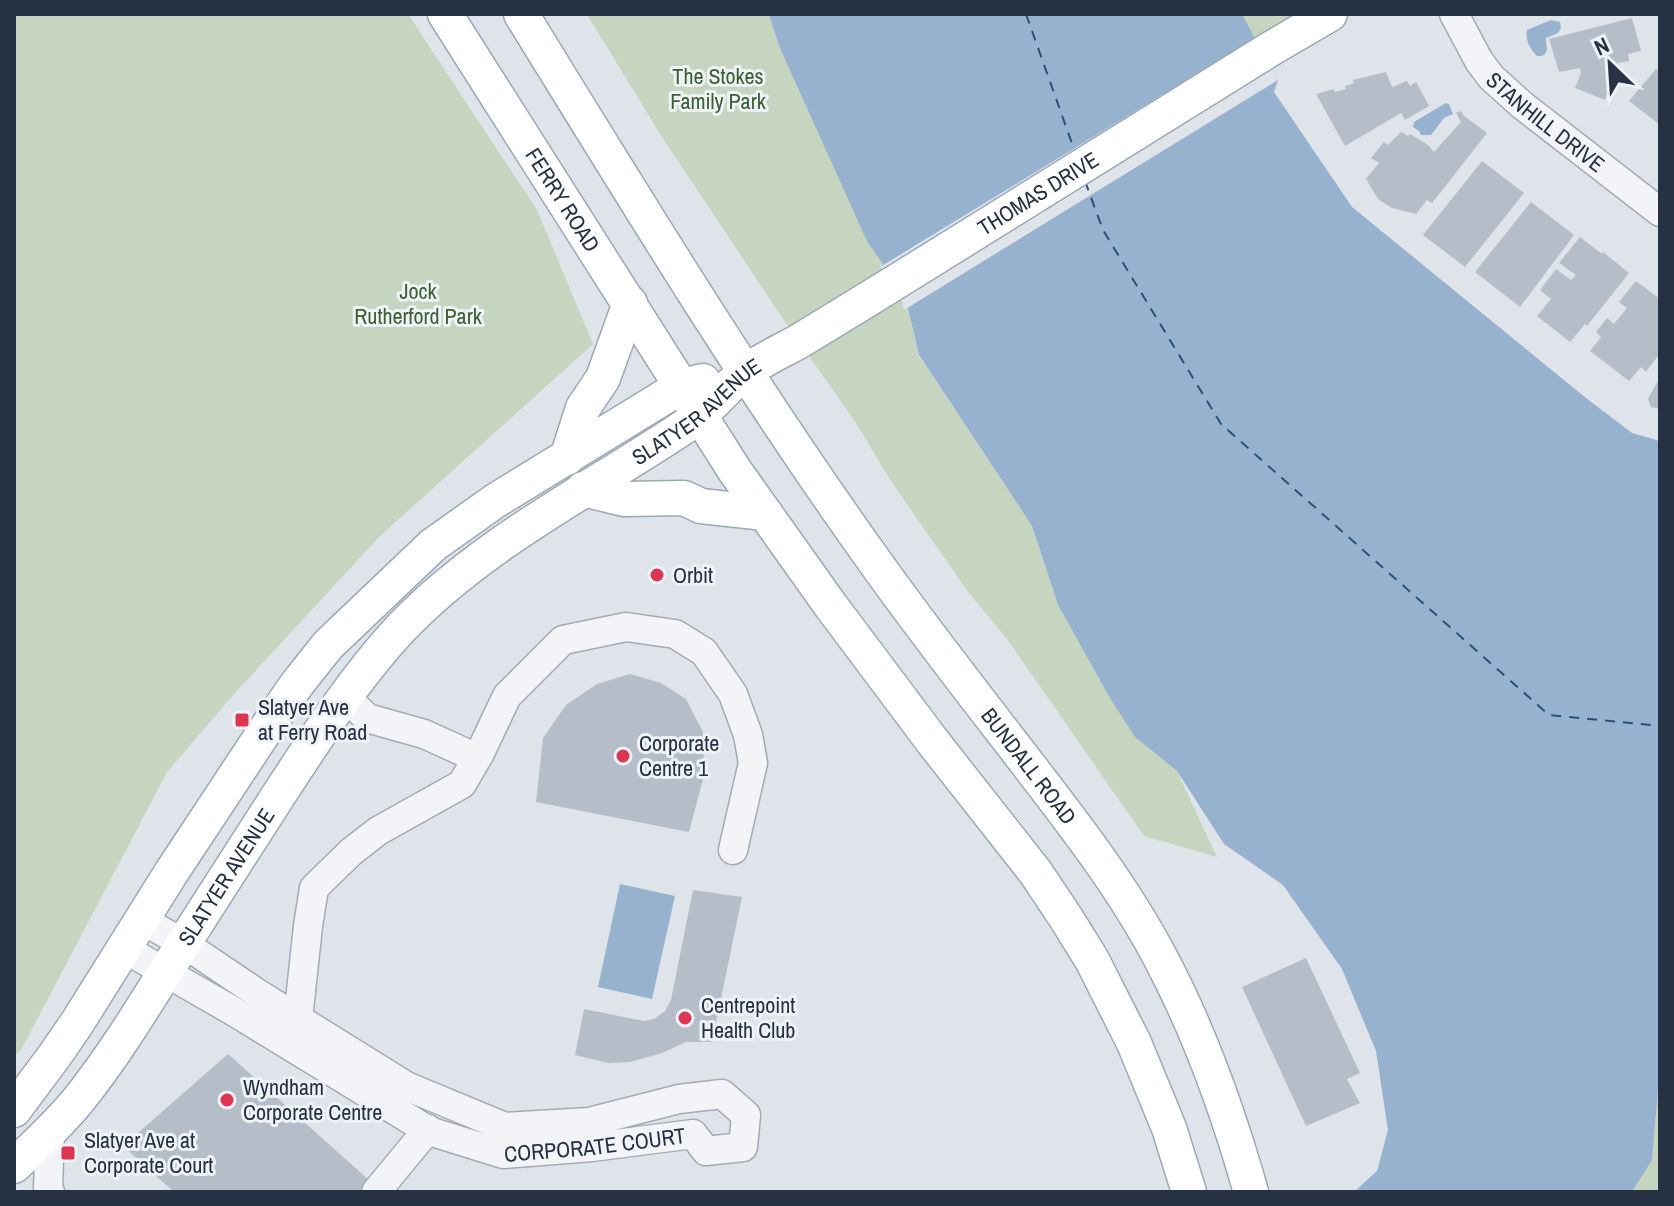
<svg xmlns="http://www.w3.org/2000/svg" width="1674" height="1206" font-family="'Archivo Narrow',sans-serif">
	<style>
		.green { fill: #c5d5bf }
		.water { fill: #96b2ce }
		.pier { fill: #dfe3ea }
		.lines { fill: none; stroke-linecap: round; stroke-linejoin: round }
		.ferry { stroke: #2b517b; stroke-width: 2; stroke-dasharray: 10 8; stroke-linecap: butt }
		.building { fill: #b5bdc8 }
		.minor-casing { stroke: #a4aab5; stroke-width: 31 }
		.major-casing { stroke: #9da8b7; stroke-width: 37 }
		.minor { stroke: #f2f4f8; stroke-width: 28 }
		.major { stroke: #fff; stroke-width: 34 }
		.poi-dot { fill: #dd3653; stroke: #eff2f7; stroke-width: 3 }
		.labels { text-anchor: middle; stroke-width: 6; stroke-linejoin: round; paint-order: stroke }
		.park-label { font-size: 22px; fill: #3b6032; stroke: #eff2f7 }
		.street-label { font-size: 22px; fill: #263143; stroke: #eff2f7 }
		.poi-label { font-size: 22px; fill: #263143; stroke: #eff2f7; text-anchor: start }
	</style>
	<rect width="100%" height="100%" fill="#dfe3ea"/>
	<g class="green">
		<path d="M14 14H408L537 210 593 344 379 537 234 694 167 772 21 1050 14 1056Z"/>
		<path d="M587 14H769L779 46 905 296 919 356 1032 526 1058 605 1111 700 1135 737 1177 771 1217 857 1144 836 1010 643 966 589 889 478 856 423 777 310 660 134Z"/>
		<path d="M1242 14H1296L1255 38Z"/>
		<path d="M1660 1068V1192H1632L1652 1159Z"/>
	</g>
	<g class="water">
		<path d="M769 14H1242L1278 80 1274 92 1352 207 1586 398 1632 433 1660 441V1068L1652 1160 1632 1192H1354L1377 1171 1388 1130 1376 1051 1342 969 1283 885 1224 844 1177 771 1135 737 1111 700 1058 605 1032 526 919 355 905 296 867 241 779 46Z"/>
		<path d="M1551 20 1560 22 1561 28 1558 33 1546 38C1545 46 1551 50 1542 56H1537C1530 49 1525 40 1527 30Z"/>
		<path d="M1446 103 1449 104 1453 114 1444 118 1431 135H1421L1419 131 1413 127 1414 122Z"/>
		<path d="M620 884 675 896 652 999 598 987Z"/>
	</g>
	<path class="pier" d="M1255 38 1278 80 904 310 901 297 880 267Z"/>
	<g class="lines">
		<g class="ferry">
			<path d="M1026 14 1075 152"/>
			<path d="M1085 181 1103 230 1221 424 1549 715 1660 726"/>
		</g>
	</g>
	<g class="building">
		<path d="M1632 18 1641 51 1628 54 1629 61 1618 63 1605 100 1575 88 1581 73 1580 68 1559 72 1549 39Z"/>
		<path d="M1656 69 1660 72V125L1629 101Z"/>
		<path d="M1386 72 1392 87 1407 81 1410 86 1416 82 1429 106 1405 120 1401 113 1345 146 1316 94 1334 89V92L1346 89 1345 86 1354 83 1353 80Z"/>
		<path d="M1461 111 1463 115 1487 133 1432 203 1427 200 1416 214 1392 208 1378 199 1366 179 1379 163 1371 158 1384 142 1388 145 1401 132 1408 136 1410 134 1428 145 1434 152 1461 122 1456 113Z"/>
		<path d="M1482 161 1524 193 1465 267 1423 235Z"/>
		<path d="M1531 202 1574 235 1520 307 1475 272Z"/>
		<path d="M1580 237 1602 254 1603 252 1629 273 1587 326 1585 324 1570 342 1537 316 1551 299 1540 290 1556 269 1571 280 1576 275 1559 263Z"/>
		<path d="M1636 281 1660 299V353L1646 372 1641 367 1629 381 1590 351 1601 337 1596 332 1607 318 1614 324 1627 308 1619 302Z"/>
		<path d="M1660 377V409L1651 407 1648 399Z"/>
		<path d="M630 674 661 683 686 699 703 732 704 775 689 832 536 802 543 738 566 705 597 684Z"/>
		<path d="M693 890 742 897 712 1042H686L662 1053 630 1062 608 1063 575 1055 584 1009 644 1021 654 1019 665 1011 671 1000Z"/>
		<path d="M1306 958 1360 1073 1347 1079 1360 1103 1306 1126 1242 987Z"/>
		<path d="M228 1054 370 1181 358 1192H174L123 1146Z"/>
	</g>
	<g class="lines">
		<defs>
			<g id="minor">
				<path id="s1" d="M1454 14 1479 61 1491 77 1522 105 1660 212"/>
				<path d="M345 696 367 718 424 734 477 758"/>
				<path id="s2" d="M125 949 233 1011 429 1131 503 1154 592 1147 693 1134 706 1151 743 1147 746 1115 722 1094 679 1099 589 1122 505 1127 406 1086 260 995 183 943 142 920"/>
				<path d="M298 1019 308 926 314 888 351 852 378 831 462 784 480 753 507 696 563 640 626 627 675 634 704 652 733 694 748 735 753 763 733 850"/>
				<path d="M50 1133 48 1188 50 1192"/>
				<path d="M376 1192 428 1129"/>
			</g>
			<g id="major">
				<path id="s3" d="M445 14 735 471 831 606 933 742 1036 873 1066 918 1092 960 1134 1043 1169 1128 1189 1192"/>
				<path id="s4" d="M521 14C634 197 745 380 870 555 921 627 976 697 1030 767 1077 828 1124 889 1160 957 1200 1032 1228 1111 1251 1192"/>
				<path d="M567 458 583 408 603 378 630 303"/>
				<path d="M583 489 624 499 684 498 701 506 765 513"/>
				<path d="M14 1110 55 1055 77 1023 171 873 270 723 297 684 328 645 433 545 495 501 682 386 703 381"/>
				<path id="s5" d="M14 1166C37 1144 60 1123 80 1098 119 1049 151 994 185 941 216 892 247 844 278 796 316 738 353 680 400 629 482 543 590 490 687 425 709 411 724 389 744 373 760 361 779 352 796 343 831 322 865 301 899 280 1024 202 1148 125 1272 48L1330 14"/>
			</g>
		</defs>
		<use href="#minor" class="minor-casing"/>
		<use href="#major" class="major-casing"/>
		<use href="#minor" class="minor"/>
		<use href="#major" class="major"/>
	</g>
	<g class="poi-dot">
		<circle cx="657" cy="575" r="8"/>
		<rect x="234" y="712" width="16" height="16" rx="4"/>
		<circle cx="623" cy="756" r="8"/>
		<circle cx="685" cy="1018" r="8"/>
		<circle cx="227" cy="1100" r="8"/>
		<rect x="60" y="1145" width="16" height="16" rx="4"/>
	</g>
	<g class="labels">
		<g class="park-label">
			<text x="718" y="84">The Stokes<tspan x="718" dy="25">Family Park</tspan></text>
			<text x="418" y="299">Jock<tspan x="418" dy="25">Rutherford Park</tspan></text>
		</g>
		<g class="street-label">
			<text dy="8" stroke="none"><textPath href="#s1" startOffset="144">STANHILL DRIVE</textPath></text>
			<text dy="8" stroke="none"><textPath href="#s5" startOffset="1438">THOMAS DRIVE</textPath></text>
			<text dy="8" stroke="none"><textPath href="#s3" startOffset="220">FERRY ROAD</textPath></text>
			<text dy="8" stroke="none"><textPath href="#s5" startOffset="1032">SLATYER AVENUE</textPath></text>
			<text dy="8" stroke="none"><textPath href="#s4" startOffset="908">BUNDALL ROAD</textPath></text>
			<text dy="8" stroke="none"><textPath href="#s5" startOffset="360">SLATYER AVENUE</textPath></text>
			<text dy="8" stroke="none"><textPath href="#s2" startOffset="524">CORPORATE COURT</textPath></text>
		</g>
		<g class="poi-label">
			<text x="673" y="583">Orbit</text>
			<text x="258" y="715">Slatyer Ave<tspan x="258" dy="25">at Ferry Road</tspan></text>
			<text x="639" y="751">Corporate<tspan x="639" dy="25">Centre 1</tspan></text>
			<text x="701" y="1013">Centrepoint<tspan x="701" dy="25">Health Club</tspan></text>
			<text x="243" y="1095">Wyndham<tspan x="243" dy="25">Corporate Centre</tspan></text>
			<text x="84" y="1148">Slatyer Ave at<tspan x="84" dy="25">Corporate Court</tspan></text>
		</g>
	</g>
	<rect width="1674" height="1206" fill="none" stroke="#263143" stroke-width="32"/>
	<g transform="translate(1610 64) rotate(335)" stroke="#eff2f7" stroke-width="6" paint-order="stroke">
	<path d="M0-6L14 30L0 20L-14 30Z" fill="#263143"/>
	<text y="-12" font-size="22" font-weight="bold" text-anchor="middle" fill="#263143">N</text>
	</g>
</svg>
